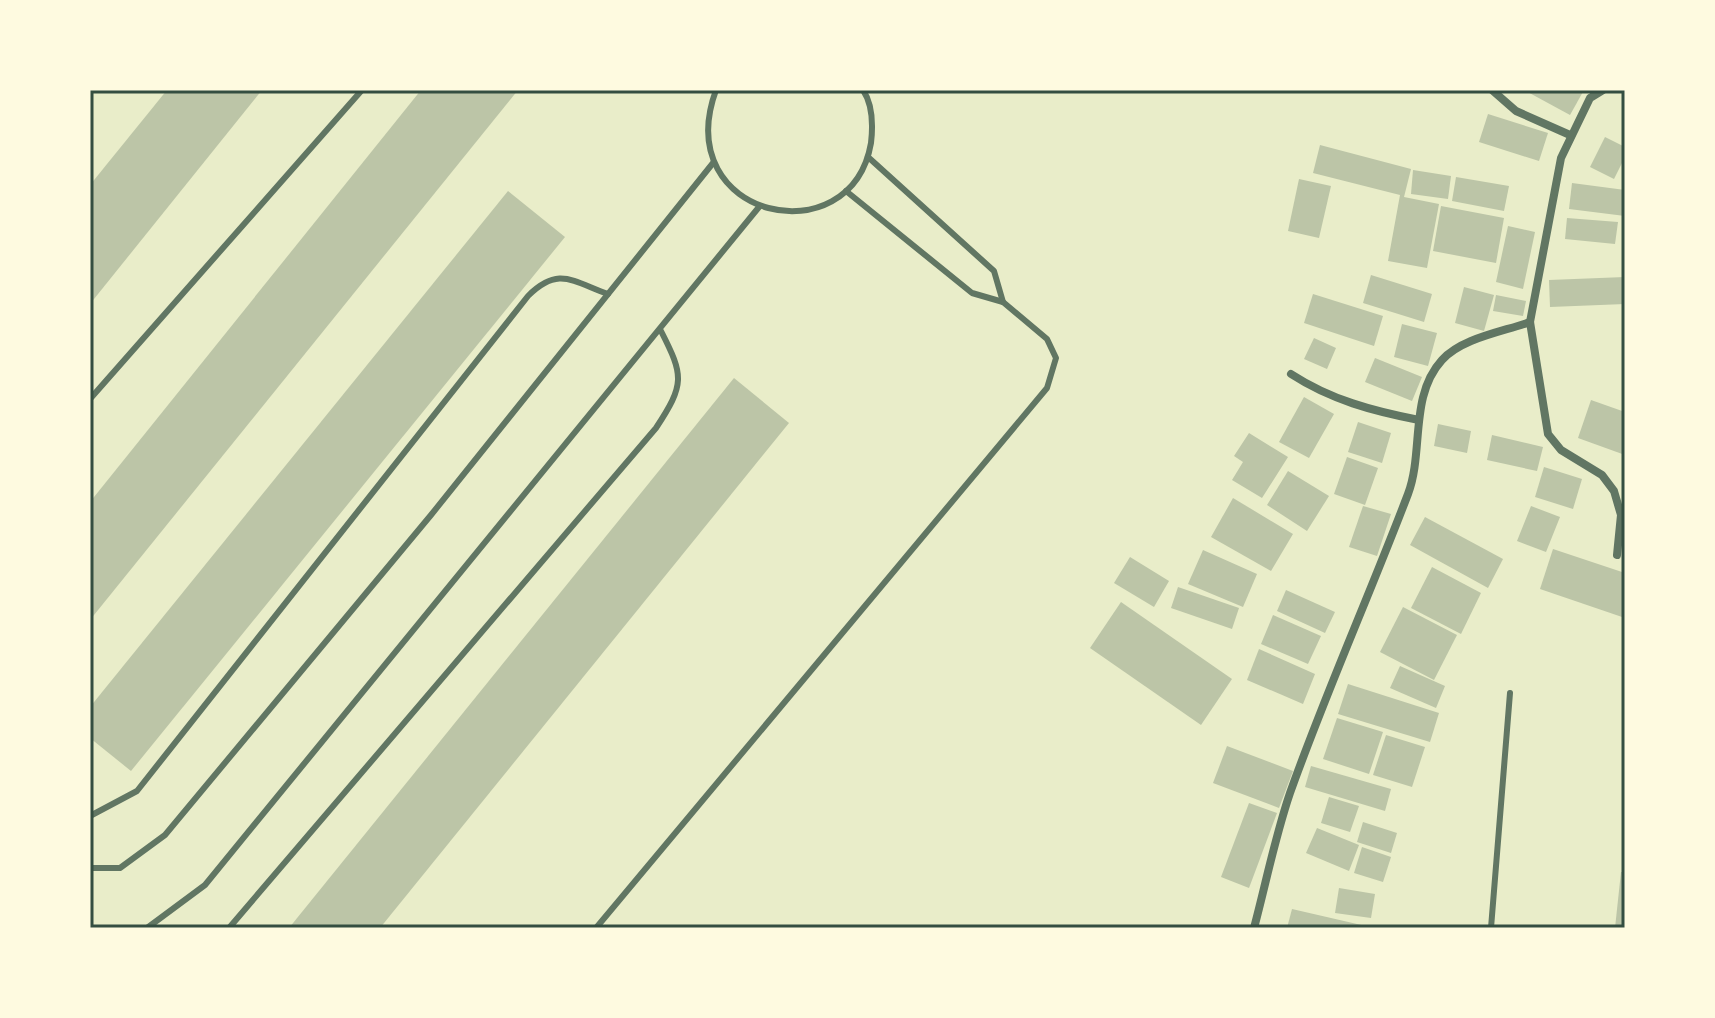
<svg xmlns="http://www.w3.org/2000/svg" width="1715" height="1018" font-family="'DM Sans',sans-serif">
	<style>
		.building { fill: #bcc5a7 }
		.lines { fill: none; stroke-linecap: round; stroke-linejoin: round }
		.service { stroke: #617663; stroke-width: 6 }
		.minor { stroke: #617663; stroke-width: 8 }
		.neatline { fill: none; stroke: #344e41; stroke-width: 3 }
	</style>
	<rect width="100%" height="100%" fill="#e9edc9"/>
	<g class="building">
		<path d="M167 90H262L90 304V185Z"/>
		<path d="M421 90H518L90 620V502Z"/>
		<path d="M1524 90H1584L1570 115Z"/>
		<path d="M1488 114 1548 133 1539 161 1479 142Z"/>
		<path d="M1605 137 1625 147V157L1614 179 1590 167Z"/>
		<path d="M1320 145 1411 169 1404 197 1439 204 1427 268 1388 261 1400 195 1313 173Z"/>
		<path d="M1413 170 1451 176 1448 199 1411 194Z"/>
		<path d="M1456 177 1509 186 1504 211 1452 201Z"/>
		<path d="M1299 179 1331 186 1319 238 1288 231Z"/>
		<path d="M1572 183 1625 190V216L1569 209Z"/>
		<path d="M508 191 565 237 131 771 90 738V707Z"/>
		<path d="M1441 206 1504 218 1496 263 1433 251Z"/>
		<path d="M1567 218 1618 222 1615 244 1565 239Z"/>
		<path d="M1508 226 1535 232 1523 289 1496 282Z"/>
		<path d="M1371 275 1432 294 1424 322 1363 303Z"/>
		<path d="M1625 277V304L1550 307 1549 280Z"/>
		<path d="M1464 287 1494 295 1484 331 1455 323Z"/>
		<path d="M1313 294 1383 316 1374 346 1304 323Z"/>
		<path d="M1496 295 1526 301 1523 316 1493 311Z"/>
		<path d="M1402 324 1437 333 1428 366 1394 357Z"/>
		<path d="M1314 338 1336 348 1327 369 1304 359Z"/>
		<path d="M1375 358 1422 377 1412 401 1365 382Z"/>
		<path d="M734 378 789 423 380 928H289Z"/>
		<path d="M1304 397 1334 414 1309 458 1279 442Z"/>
		<path d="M1591 400 1625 412V455L1578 438Z"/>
		<path d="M1358 422 1391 433 1382 463 1348 452Z"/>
		<path d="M1438 424 1471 431 1467 453 1434 446Z"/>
		<path d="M1249 433 1288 457 1262 498 1232 480 1243 462 1234 456Z"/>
		<path d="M1492 435 1543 447 1537 471 1487 460Z"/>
		<path d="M1347 457 1378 468 1365 505 1334 494Z"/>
		<path d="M1544 467 1582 479 1573 509 1535 497Z"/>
		<path d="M1288 471 1329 496 1307 531 1267 505Z"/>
		<path d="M1233 498 1293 534 1271 571 1211 537Z"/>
		<path d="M1363 506 1391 514 1377 556 1349 547Z"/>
		<path d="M1531 506 1560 517 1546 552 1517 541Z"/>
		<path d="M1425 517 1503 559 1488 588 1410 545Z"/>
		<path d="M1553 549 1625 573V618L1540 589Z"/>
		<path d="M1203 550 1257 574 1243 607 1188 584Z"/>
		<path d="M1130 557 1169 581 1154 607 1114 583Z"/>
		<path d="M1432 567 1481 593 1461 634 1411 608Z"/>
		<path d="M1178 587 1239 608 1232 629 1171 608Z"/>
		<path d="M1286 590 1335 612 1325 633 1277 611Z"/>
		<path d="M1121 602 1232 679 1201 725 1090 648Z"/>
		<path d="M1403 607 1457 635 1434 680 1380 652Z"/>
		<path d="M1273 615 1321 636 1308 664 1261 644Z"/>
		<path d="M1259 649 1315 674 1303 704 1247 680Z"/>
		<path d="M1400 666 1445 686 1436 708 1390 688Z"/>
		<path d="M1348 684 1439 713 1430 742 1338 714Z"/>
		<path d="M1337 718 1383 732 1369 774 1323 759Z"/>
		<path d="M1386 735 1425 747 1412 787 1373 775Z"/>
		<path d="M1227 746 1293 771 1279 808 1213 783Z"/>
		<path d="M1311 766 1391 789 1385 811 1305 787Z"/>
		<path d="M1329 797 1359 806 1350 832 1321 823Z"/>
		<path d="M1249 803 1277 813 1249 888 1221 877Z"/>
		<path d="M1363 822 1397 833 1391 853 1357 842Z"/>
		<path d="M1317 828 1359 845 1349 871 1306 853Z"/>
		<path d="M1362 847 1391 857 1383 882 1354 873Z"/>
		<path d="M1621 872H1625V928H1615Z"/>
		<path d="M1339 888 1375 894 1371 918 1335 913Z"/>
		<path d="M1292 909 1370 927V928H1287Z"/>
	</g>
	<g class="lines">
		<g class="service">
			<path d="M716 90C669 219 851 258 871 143 873 126 873 105 863 90"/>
			<path d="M868 157 994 271 1003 302"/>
			<path d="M90 399 362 90"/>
			<path d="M90 816 137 791 528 296C558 266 572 281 608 294"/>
			<path d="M90 868H120L165 835 431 515 713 163"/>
			<path d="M147 928 205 885 759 207"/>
			<path d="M229 928 656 428C685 384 684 376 661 331"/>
			<path d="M596 928 1047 388 1056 358 1047 339 1003 302 972 293 846 191"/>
			<path d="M1491 928 1510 693"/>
		</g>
		<g class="minor">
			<path d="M1492 90 1516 111 1570 135"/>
			<path d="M1603 90 1590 98 1561 158 1530 322 1548 434 1561 450 1602 475 1614 491 1621 515 1617 555"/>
			<path d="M1291 374C1331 400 1373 411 1419 420"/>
			<path d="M1254 928C1266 883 1275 837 1290 793 1326 692 1370 594 1408 494 1424 452 1409 396 1442 360 1462 338 1502 332 1530 322"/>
		</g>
	</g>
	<rect width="1715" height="1018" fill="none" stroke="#fefae0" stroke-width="184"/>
	<rect x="92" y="92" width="1531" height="834" class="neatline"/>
</svg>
